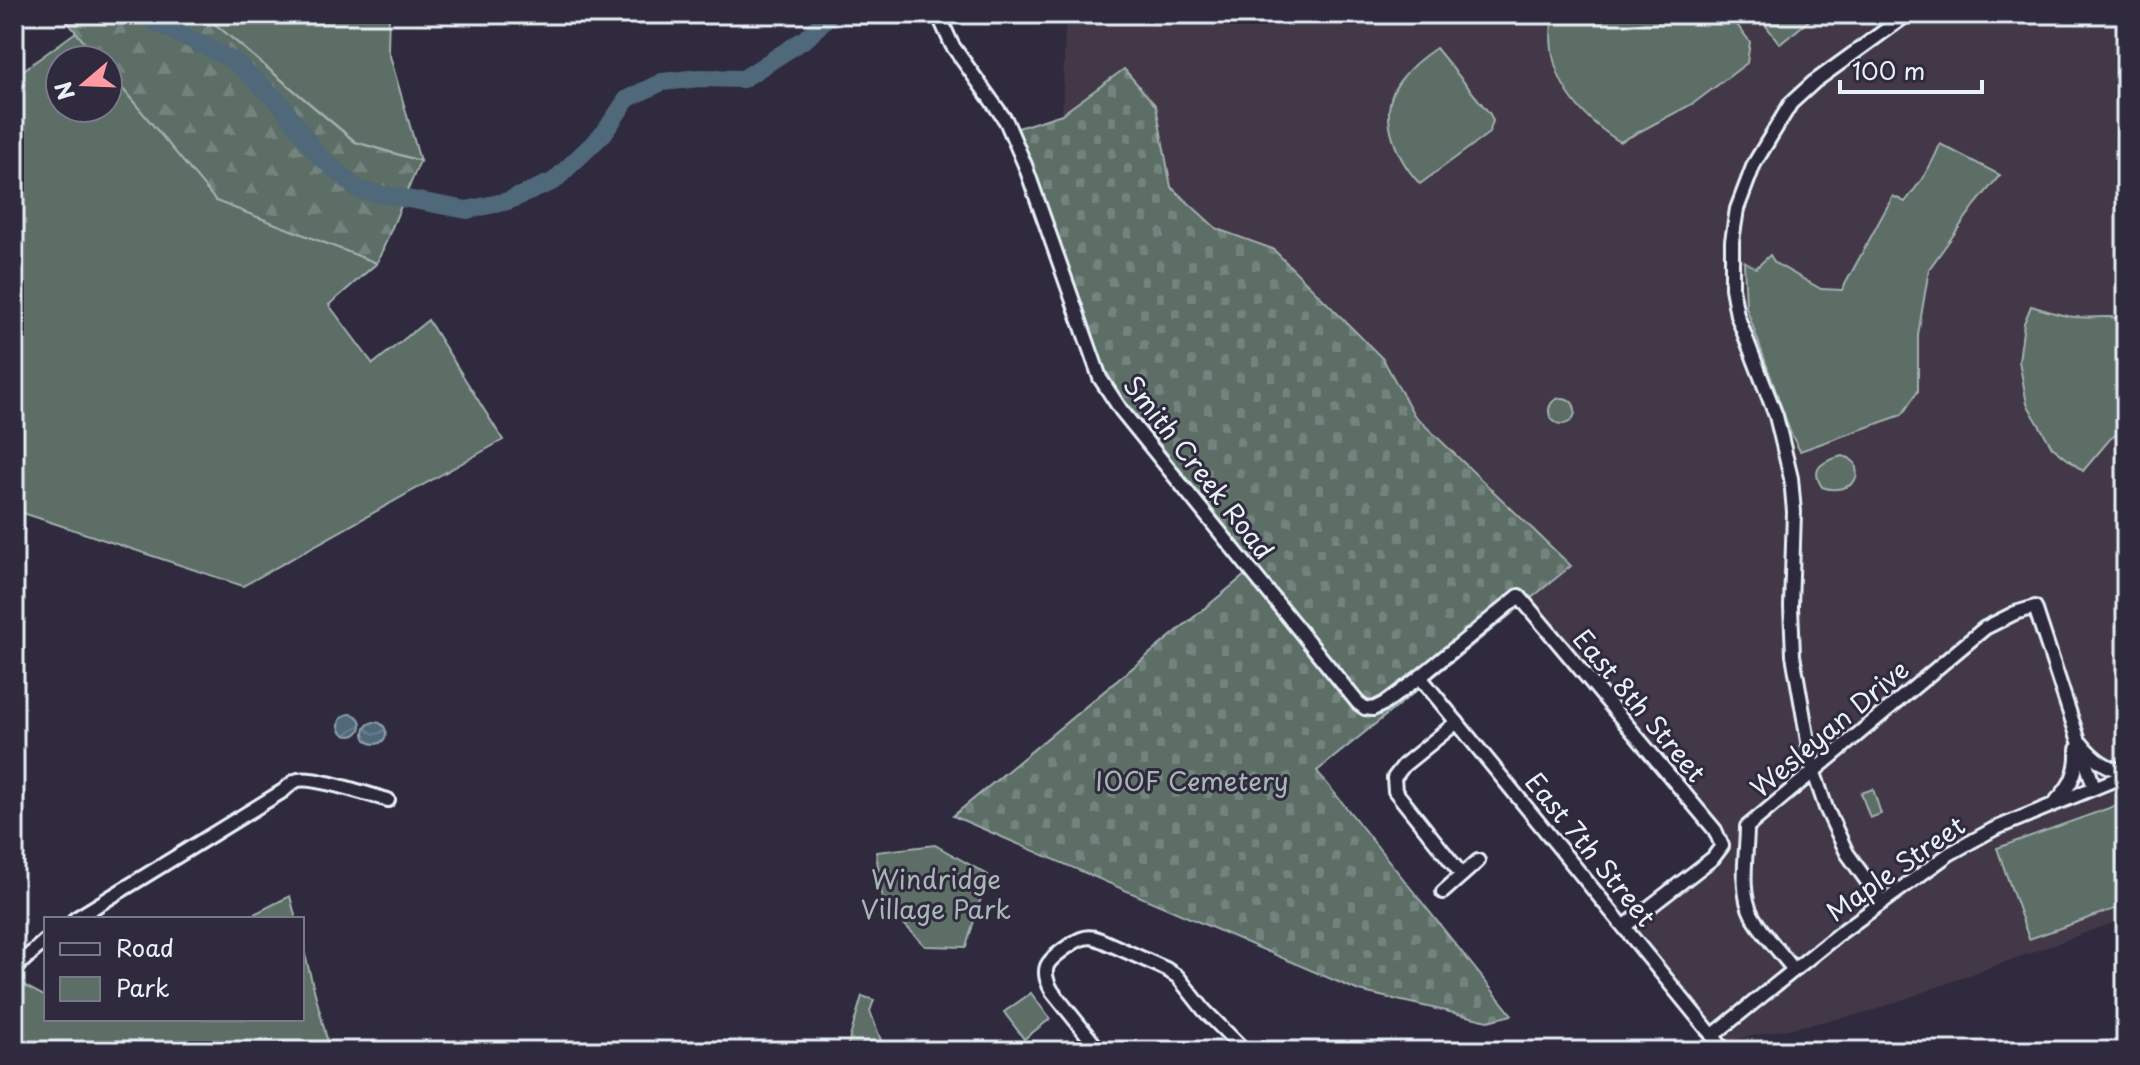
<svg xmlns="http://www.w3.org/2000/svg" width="2140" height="1065" font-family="'Playpen Sans',sans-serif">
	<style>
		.built { fill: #423847 }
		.green { fill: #5c6e66; stroke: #a2b0af; stroke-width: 2 }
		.forest { fill: url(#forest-firs); stroke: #a2b0af; stroke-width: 2 }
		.cemetery { fill: url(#cemetery-stones); stroke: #a2b0af; stroke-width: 2 }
		.water { fill: url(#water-waves); stroke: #8d9fac; stroke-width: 2 }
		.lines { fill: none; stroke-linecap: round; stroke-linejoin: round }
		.river { stroke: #50687a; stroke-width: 18 }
		.minor-casing { stroke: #e8f1f8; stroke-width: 18 }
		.minor { stroke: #2f2a3d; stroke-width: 12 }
		.labels { text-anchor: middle; stroke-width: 6; stroke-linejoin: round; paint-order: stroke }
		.street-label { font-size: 26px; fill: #e8f1f8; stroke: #2f2a3d }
		.park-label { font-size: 26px; fill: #a9b6b6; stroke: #2f2a3d }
	</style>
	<defs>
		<pattern id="forest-firs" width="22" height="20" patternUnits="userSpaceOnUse" patternTransform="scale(2)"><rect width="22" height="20" fill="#5c6e66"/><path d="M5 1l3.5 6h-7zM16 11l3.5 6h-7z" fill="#73837d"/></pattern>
		<pattern id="cemetery-stones" width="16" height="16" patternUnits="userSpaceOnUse" patternTransform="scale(2)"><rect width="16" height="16" fill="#5c6e66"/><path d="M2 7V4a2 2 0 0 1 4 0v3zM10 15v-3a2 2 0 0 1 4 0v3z" fill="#73837d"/></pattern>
		<pattern id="water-waves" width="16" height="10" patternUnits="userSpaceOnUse" patternTransform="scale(2)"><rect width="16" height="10" fill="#50687a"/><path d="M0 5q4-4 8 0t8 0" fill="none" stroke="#697e8e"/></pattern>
	</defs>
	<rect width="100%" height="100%" fill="#2f2a3d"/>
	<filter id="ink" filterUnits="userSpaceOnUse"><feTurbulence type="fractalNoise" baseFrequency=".0125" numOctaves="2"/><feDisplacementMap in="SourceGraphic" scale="16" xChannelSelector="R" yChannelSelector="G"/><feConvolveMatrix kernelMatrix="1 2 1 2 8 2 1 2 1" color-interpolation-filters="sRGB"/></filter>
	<g filter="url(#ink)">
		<path class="built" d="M1072 14H2126V918L1866 1013 1728 1041 1635 928 1723 857 1727 851V843L1530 598 1570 565 1414 415 1383 359 1273 249 1217 229 1171 187 1156 106 1123 69 1062 114 1065 28Z"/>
		<g class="green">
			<path d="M203 14H389L388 49 420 161 356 142Z"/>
			<path d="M1553 14H1729L1750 42 1747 63 1694 103 1620 142C1573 112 1543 72 1553 14Z"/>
			<path d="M1757 14H1817L1780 44Z"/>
			<path d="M76 32 99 60H60V108H108V71L216 201 377 263 329 305 373 364 428 320 503 440 243 586 14 510V77Z"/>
			<path d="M1436 48 1490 114 1493 121 1489 133 1420 184C1395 157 1374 110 1403 77 1412 65 1424 56 1436 48Z"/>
			<path d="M1940 144 2000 175 1975 205 1929 269 1918 335V391L1902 415 1800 451 1791 434 1746 307 1744 261 1756 268 1770 255 1775 263 1821 289 1842 290 1893 196 1905 202C1919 184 1932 166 1940 144Z"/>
			<path d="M2031 306C2045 310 2060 316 2075 317 2092 319 2110 314 2126 320V428L2110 439 2083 471 2052 447 2027 404 2019 361 2024 323Z"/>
			<circle cx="1562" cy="411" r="13"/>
			<path d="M1842 456 1849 458 1855 463C1856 468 1858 474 1856 478 1851 490 1832 491 1822 487 1809 467 1824 461 1842 456Z"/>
			<path d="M1873 789 1881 814 1870 818 1861 793Z"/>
			<path d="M2126 802V905L2029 939 1997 848Z"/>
			<path d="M935 845 988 875 966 947 925 946 883 902 876 852Z"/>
			<path d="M290 896 296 919H244Z"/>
			<path d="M302 943 330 1051H14V987L18 982 46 997V1019H302Z"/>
			<path d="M1031 993 1050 1019 1024 1039 1004 1012Z"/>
			<path d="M862 996 874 1000 870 1011 885 1051H846Z"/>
		</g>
		<path class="forest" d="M61 14H203L355 142 420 161 377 263 216 201 108 71V60H99Z"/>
		<path class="cemetery" d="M1124 69 1156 106 1171 187 1217 229 1273 249 1383 359 1414 415 1571 566 1317 771 1512 1015 1488 1021 1359 991 953 816 1257 565 1116 390 1103 365 1018 128 1062 114Z"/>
		<g class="water">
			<circle cx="350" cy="725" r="11"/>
			<circle cx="375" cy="733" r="11"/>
		</g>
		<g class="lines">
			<path class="river" d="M139 14 234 61 280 103 319 156 359 190 467 210 508 201 554 181 604 133 627 99 662 82 700 78 743 79 808 37 830 14"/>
			<defs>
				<g id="minor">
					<path d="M938 14 952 45 1006 121 1025 165 1100 378 1121 410 1358 703 1365 708 1373 709 1385 703 1420 677 1519 596 1715 830 1722 846 1713 858 1625 926"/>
					<path d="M1420 677 1725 1051"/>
					<path d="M1457 722 1404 765 1394 778 1395 791 1462 875"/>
					<path d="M2081 743C2092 757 2108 770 2126 771"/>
					<path d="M2057 800C2072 785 2078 770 2077 749"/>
					<path d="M1443 892 1478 861"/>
					<path d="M1882 902 1847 853 1826 808 1813 770 1793 655 1791 607 1794 512 1791 478 1776 416 1737 315 1732 288V241L1737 209 1754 164 1791 103 1814 82 1908 14"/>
					<path d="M75 919 283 791C288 787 292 782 298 780 315 776 369 795 388 800"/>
					<path d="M14 969 46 940"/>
					<path d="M1794 970C1782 954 1761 932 1752 915 1739 890 1747 854 1747 827L1985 628 2015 613 2035 607 2094 787"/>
					<path d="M1712 1036 1840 933 1949 854 1994 829 2126 775"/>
					<path d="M1100 1051 1052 991C1048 984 1044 974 1047 966 1050 958 1075 940 1084 938 1091 936 1096 938 1103 941L1166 969 1178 977 1204 1010 1245 1051"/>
				</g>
			</defs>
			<use href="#minor" class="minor-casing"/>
			<use href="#minor" class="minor"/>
		</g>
	</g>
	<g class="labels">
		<g class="street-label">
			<text transform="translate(1198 468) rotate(52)" y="9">Smith Creek Road</text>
			<text transform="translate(1639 706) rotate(50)" y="9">East 8th Street</text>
			<text transform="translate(1830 729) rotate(-40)" y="9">Wesleyan Drive</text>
			<text transform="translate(1590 850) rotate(51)" y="9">East 7th Street</text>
			<text transform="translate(1896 869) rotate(-35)" y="9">Maple Street</text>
		</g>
		<g class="park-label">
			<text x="1192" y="791">IOOF Cemetery</text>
			<text x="936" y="889">Windridge<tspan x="936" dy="30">Village Park</tspan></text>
		</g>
	</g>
	<rect width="2140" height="1065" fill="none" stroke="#2f2a3d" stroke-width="48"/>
	<rect x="24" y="24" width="2092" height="1017" fill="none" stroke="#e8f1f8" stroke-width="3" filter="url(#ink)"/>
	<rect x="44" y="917" width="260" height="104" fill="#2f2a3d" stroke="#797a88" stroke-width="2"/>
	<rect x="60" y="943" width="40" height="12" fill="#2f2a3d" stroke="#797a88" stroke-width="2"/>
	<text x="116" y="957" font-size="24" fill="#e8f1f8">Road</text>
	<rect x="60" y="977" width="40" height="24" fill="#5c6e66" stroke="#797a88" stroke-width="2"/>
	<text x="116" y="997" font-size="24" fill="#e8f1f8">Park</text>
	<g transform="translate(84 84) rotate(251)"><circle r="38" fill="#2f2a3d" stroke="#797a88" stroke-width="2"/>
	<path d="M0-6L14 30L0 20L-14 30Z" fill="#ff9aa2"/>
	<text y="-12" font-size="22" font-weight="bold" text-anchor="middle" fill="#e8f1f8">N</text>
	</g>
	<path d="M1840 80v12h142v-12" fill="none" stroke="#e8f1f8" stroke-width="4"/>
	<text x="1852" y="80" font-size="24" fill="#e8f1f8" stroke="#2f2a3d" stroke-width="6" paint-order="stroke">100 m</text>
</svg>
